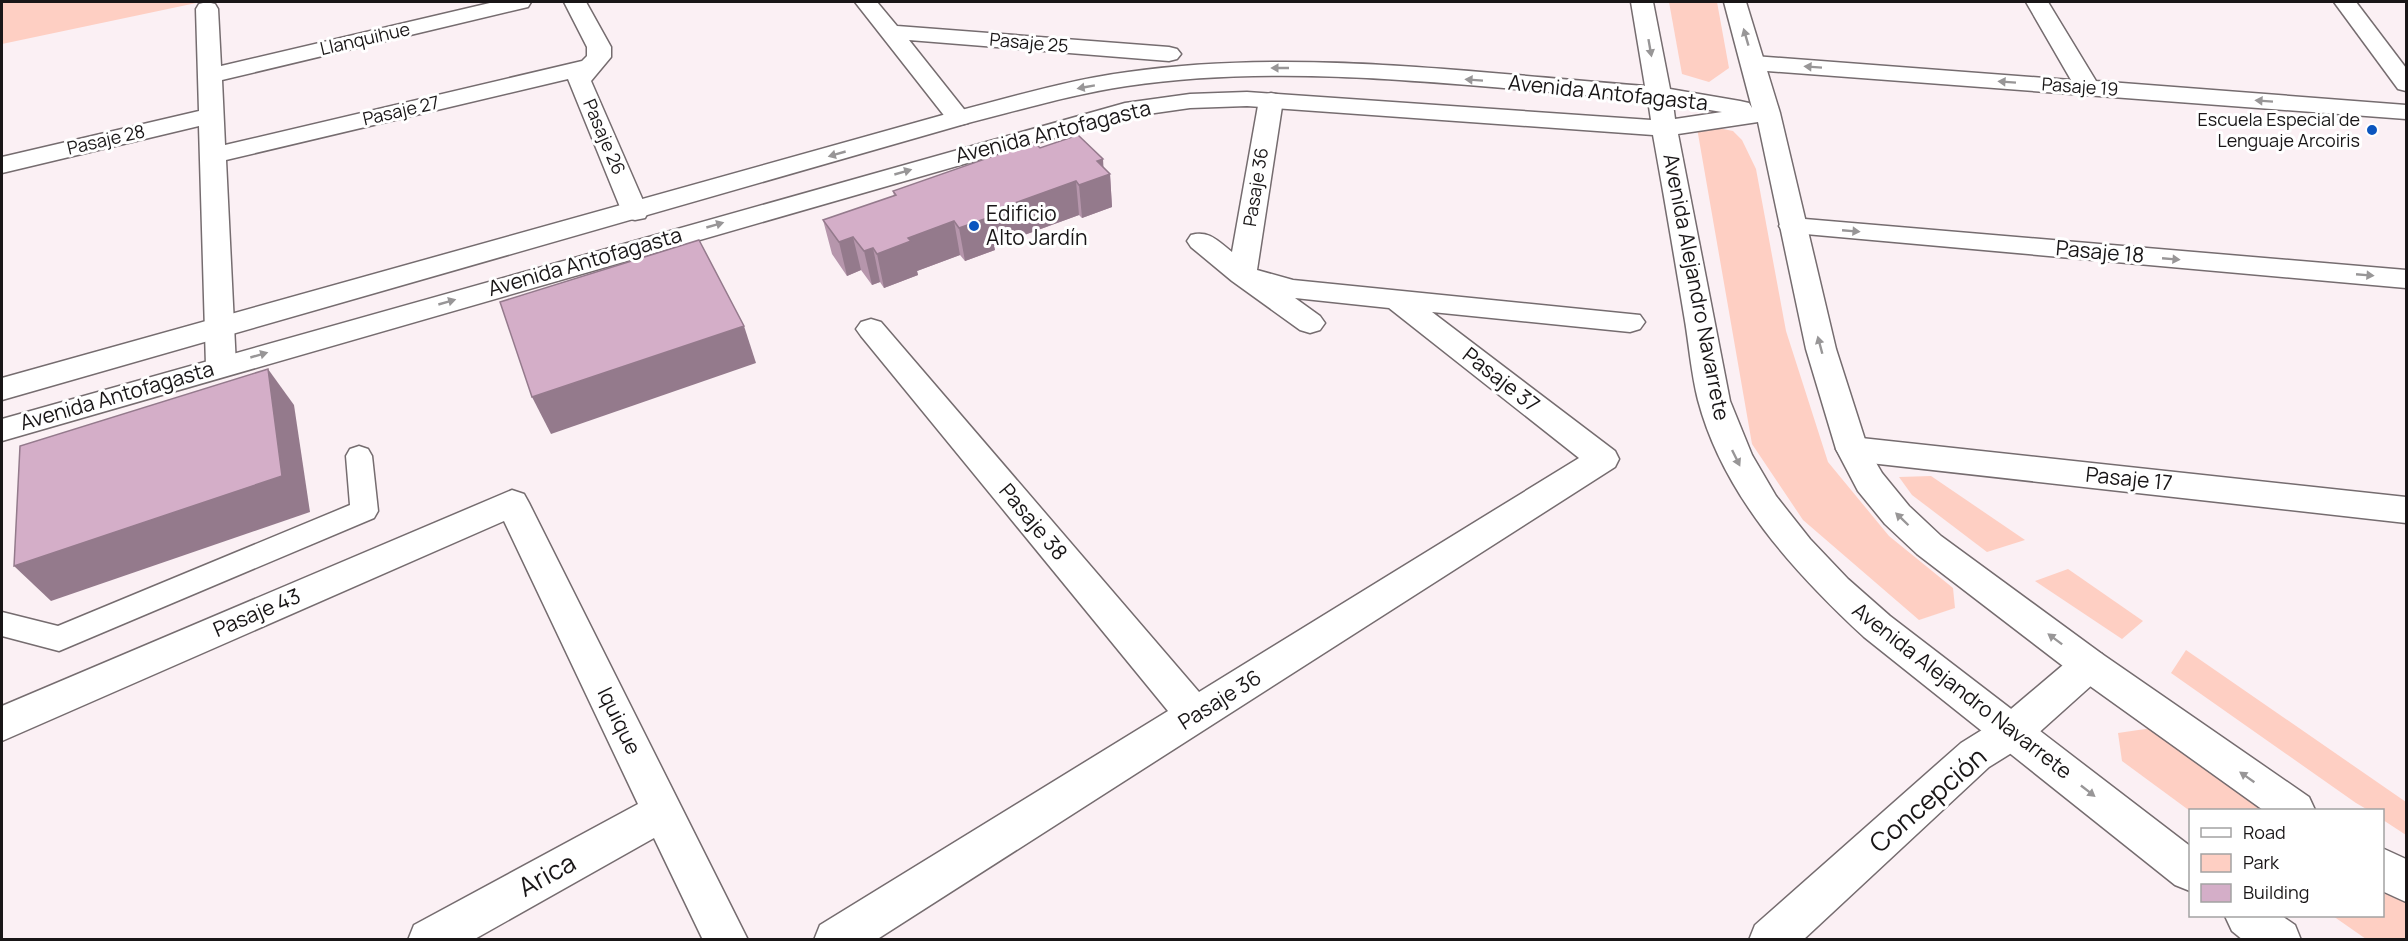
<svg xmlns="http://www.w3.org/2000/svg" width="2408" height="941" font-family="Manrope,sans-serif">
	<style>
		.green { fill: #fecfc3 }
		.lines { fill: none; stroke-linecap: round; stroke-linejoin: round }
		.lane-casing { stroke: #756c6f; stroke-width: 3 }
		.street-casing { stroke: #756c6f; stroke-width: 3 }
		.secondary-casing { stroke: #756c6f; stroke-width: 3 }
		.lane { fill: #fff; fill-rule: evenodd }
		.street { fill: #fff; fill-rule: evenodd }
		.secondary { fill: #fff; fill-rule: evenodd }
		.wall { fill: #b696ac }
		.shaded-wall { fill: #947a8c }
		.building { fill: #d4aec8; stroke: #947a8c; stroke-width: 1.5 }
		.oneway { fill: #989697 }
		.poi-dot { fill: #0b55bf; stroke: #fff; stroke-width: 2 }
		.labels { text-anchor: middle; stroke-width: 6; stroke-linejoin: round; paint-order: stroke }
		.far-street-label { font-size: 18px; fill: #191617; stroke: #fff }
		.far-poi-label { font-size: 18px; fill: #191617; stroke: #fff; text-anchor: end }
		.street-label { font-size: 21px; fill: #191617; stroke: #fff }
		.poi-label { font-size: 21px; fill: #191617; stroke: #fff; text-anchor: start }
		.near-street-label { font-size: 26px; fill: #191617; stroke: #fff }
	</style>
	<rect width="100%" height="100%" fill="#fbf0f4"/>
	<g class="green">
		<path d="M2 2H201L2 44Z"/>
		<path d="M1669 2H1717L1729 68 1709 82 1682 74Z"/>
		<path d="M1713 127 1733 131 1742 140 1756 169 1786 331 1828 462 1889 536 1953 588 1955 608 1919 620 1803 520 1752 444 1697 128Z"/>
		<path d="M1931 476 2025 540 1987 552 1912 495 1899 477Z"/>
		<path d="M2068 569 2143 621 2122 639 2035 581Z"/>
		<path d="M2186 650 2406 802V835L2383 820 2382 810H2368L2356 803 2171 673Z"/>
		<path d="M2152 728 2268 810 2190 811 2122 761 2118 733Z"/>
		<path d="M2383 887 2406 901V939H2366L2333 916H2382Z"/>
	</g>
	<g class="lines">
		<defs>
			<path id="lane" d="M359 446 368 449 372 456 378 511 374 518 59 651 2 636V612L58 626 350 505 346 456 350 449Z"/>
			<g id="street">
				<path d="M207 2 215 4 218 9 221 66 494 2H531L528 7 222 80 225 145 582 61 587 56V47L564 2H586L611 47V57L591 81 648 212 645 218 635 220 625 218 622 212 568 79 226 160 236 366 232 373 221 376 210 373 206 366 199 126 2 173V157L199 111 196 9 199 4Z"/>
				<path d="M855 2H877L897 26 1169 47 1177 49 1181 54 1177 59 1169 61 909 40 971 118 968 123 959 125 950 123Z"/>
				<path d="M2026 2H2048L2096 81 2406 105V119L1754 70 1746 68 1742 63 1746 58 1754 56 2071 80Z"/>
				<path d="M1271 93 1280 95 1283 100 1257 270 1293 280 1640 315 1645 322 1640 329 1630 332 1432 312 1615 451 1619 459 1615 467 876 940H814L820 925 1168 711 861 336 856 329 861 322 871 319 881 322 1199 692 1579 458 1389 308 1295 298 1320 316 1325 323 1320 330 1310 333 1300 330 1232 281 1191 247 1187 241 1191 235C1209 230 1218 241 1232 252L1259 100 1262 95Z"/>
				<path d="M1793 218 2406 270V288L1783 232 1779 226 1783 220Z"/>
				<path d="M1852 437 2406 497V523L1852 461 1841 457 1836 449 1841 441Z"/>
				<path d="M512 490 524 494 529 503 748 940H703L654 838 473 940H408L414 925 638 804 504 521 2 741V706Z"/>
				<path d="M2089 649 2102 654 2108 665 2102 676 2026 744 1989 767 1803 940H1749L1755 925 1961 743 1998 720 2076 654Z"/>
			</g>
			<g id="secondary">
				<path d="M1631 2H1653L1670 89 1740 101 1749 103 1752 108 1724 2H1746L1780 113 1836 349 1868 449 1882 473 1909 506 1941 536 2102 654 2309 797 2315 810H2263L2076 676 1917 554 1885 524 1858 491 1836 449 1806 349 1758 122 1678 134 1730 401 1752 455 1776 496 1810 539 1848 579 1890 616 2190 846V891L2175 885 1864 637C1794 572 1723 495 1698 400 1691 373 1689 343 1684 315 1674 255 1664 195 1653 135L1247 106 1190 108 1127 117 2 441V419L1125 103 1190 94 1247 92 1651 120 1648 100C1476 88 1298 61 1127 86 1073 94 1020 110 968 123L2 400V378L950 113C1009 98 1067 80 1128 72 1299 48 1474 73 1645 86ZM1673 104 1722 112 1675 119Z"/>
				<path d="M2334 2H2356L2406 68V91L2398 89Z"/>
				<path d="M2382 848 2406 859V902L2382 891Z"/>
				<path d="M2225 916H2282L2295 925 2301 940H2243L2232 931Z"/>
			</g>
		</defs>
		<use href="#lane" class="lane-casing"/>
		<use href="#street" class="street-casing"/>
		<use href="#secondary" class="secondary-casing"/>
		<use href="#lane" class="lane"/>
		<use href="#street" class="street"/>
		<use href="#secondary" class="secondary"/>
	</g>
	<path class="wall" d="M1040 148 1104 168 1110 174 1112 207 1082 218 1079 215 994 246 995 250 965 261 960 255 917 271 918 275 884 288 880 282 872 285 861 270 847 276 832 254 823 220 894 196 893 191Z"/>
	<g class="shaded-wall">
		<path d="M1103 159 1104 176 1110 174 1112 207 1082 218 1079 185 1097 161Z"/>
		<path d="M1076 181 1079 215 994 246 995 250 965 261 959 228 987 213Z"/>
		<path d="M954 221 960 255 917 271 918 275 884 288 877 254 908 238Z"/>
		<path d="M853 237 861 270 847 276 839 242Z"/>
		<path d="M873 248 880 282 872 285 864 251Z"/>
		<path d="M744 326 756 363 551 434 532 397Z"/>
		<path d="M268 369 294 405 310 512 51 601 14 566Z"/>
	</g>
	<g class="building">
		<path d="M1078 135 1103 159 1097 161 1110 174 1079 185 1076 181 987 213 990 217 959 228 954 221 908 238 911 241 877 254 873 248 864 251 853 237 839 242 823 220 896 195 893 191 1034 142 1040 148Z"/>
		<path d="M699 240 744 326 532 397 500 302Z"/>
		<path d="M268 369 282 476 14 566 20 446Z"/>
	</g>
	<defs><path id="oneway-solid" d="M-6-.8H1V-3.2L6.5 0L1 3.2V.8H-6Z" transform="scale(1.5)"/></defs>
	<g class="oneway">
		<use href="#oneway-solid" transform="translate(1746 37) rotate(-106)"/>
		<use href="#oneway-solid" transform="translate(1650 48) rotate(80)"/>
		<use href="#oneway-solid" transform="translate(1813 67) rotate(-176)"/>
		<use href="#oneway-solid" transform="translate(1280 68) rotate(180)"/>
		<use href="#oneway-solid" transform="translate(1474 80) rotate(-176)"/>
		<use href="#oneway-solid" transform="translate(2007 82) rotate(-176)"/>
		<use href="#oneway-solid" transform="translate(1086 87) rotate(170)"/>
		<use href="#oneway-solid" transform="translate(2264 101) rotate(-176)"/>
		<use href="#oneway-solid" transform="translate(837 154) rotate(164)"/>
		<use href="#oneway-solid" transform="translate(903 172) rotate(-16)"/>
		<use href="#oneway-solid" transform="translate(715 225) rotate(-16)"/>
		<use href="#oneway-solid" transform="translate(1851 231) rotate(5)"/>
		<use href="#oneway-solid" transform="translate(2171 259) rotate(5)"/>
		<use href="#oneway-solid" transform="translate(2365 275) rotate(5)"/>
		<use href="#oneway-solid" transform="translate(447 302) rotate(-16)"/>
		<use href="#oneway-solid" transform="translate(1820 345) rotate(-105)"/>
		<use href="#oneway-solid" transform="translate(259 355) rotate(-16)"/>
		<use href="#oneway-solid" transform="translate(1736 458) rotate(64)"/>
		<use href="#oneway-solid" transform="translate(1902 519) rotate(-136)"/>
		<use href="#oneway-solid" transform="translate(2055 639) rotate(-143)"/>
		<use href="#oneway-solid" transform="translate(2247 777) rotate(-145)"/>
		<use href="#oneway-solid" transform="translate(2088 791) rotate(38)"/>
	</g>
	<g class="poi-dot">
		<circle cx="2372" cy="130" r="6"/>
		<circle cx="974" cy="226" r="6"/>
	</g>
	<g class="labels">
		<g class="far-street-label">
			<text transform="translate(365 39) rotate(-13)" y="6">Llanquihue</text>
			<text transform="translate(1029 43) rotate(5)" y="6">Pasaje 25</text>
			<text transform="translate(2080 87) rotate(4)" y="6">Pasaje 19</text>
			<text transform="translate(401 111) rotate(-13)" y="6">Pasaje 27</text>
			<text transform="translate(604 137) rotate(67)" y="6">Pasaje 26</text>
			<text transform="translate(106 140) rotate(-13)" y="6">Pasaje 28</text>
			<text transform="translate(1256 187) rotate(-81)" y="6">Pasaje 36</text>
		</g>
		<g class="far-poi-label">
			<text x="2360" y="126">Escuela Especial de<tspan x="2360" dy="21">Lenguaje Arcoiris</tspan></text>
		</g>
		<g class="street-label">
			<text transform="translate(1608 93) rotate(6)" y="7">Avenida Antofagasta</text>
			<text transform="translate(1053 132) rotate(-14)" y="7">Avenida Antofagasta</text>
			<text transform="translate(2100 252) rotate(5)" y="7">Pasaje 18</text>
			<text transform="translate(585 262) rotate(-16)" y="7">Avenida Antofagasta</text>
			<text transform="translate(1696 287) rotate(79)" y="7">Avenida Alejandro Navarrete</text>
			<text transform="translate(1501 380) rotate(38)" y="7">Pasaje 37</text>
			<text transform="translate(117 396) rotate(-16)" y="7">Avenida Antofagasta</text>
			<text transform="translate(2129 479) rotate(6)" y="7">Pasaje 17</text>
			<text transform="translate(1033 522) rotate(50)" y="7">Pasaje 38</text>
			<text transform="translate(257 613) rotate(-23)" y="7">Pasaje 43</text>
			<text transform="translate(1962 691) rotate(38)" y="7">Avenida Alejandro Navarrete</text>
			<text transform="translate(1220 700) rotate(-32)" y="7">Pasaje 36</text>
			<text transform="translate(619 721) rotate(64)" y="7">Iquique</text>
		</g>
		<g class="poi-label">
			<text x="986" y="221">Edificio<tspan x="986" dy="24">Alto Jardín</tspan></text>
		</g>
		<g class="near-street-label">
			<text transform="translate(1928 800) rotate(-41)" y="9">Concepción</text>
			<text transform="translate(547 875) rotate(-29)" y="9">Arica</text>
		</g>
	</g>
	<rect width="2408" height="941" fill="none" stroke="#191617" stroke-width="6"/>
	<rect x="2189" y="809" width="195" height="108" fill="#ffffff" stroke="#a3a2a2" stroke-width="1.5"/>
	<rect x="2201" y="828" width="30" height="9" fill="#ffffff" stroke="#a3a2a2" stroke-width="1.5"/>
	<text x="2243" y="839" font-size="18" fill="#191617">Road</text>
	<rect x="2201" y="854" width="30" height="18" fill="#fecfc3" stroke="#a3a2a2" stroke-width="1.5"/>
	<text x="2243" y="869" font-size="18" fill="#191617">Park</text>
	<rect x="2201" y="884" width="30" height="18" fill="#d4aec8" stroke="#a3a2a2" stroke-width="1.5"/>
	<text x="2243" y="899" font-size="18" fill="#191617">Building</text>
</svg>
